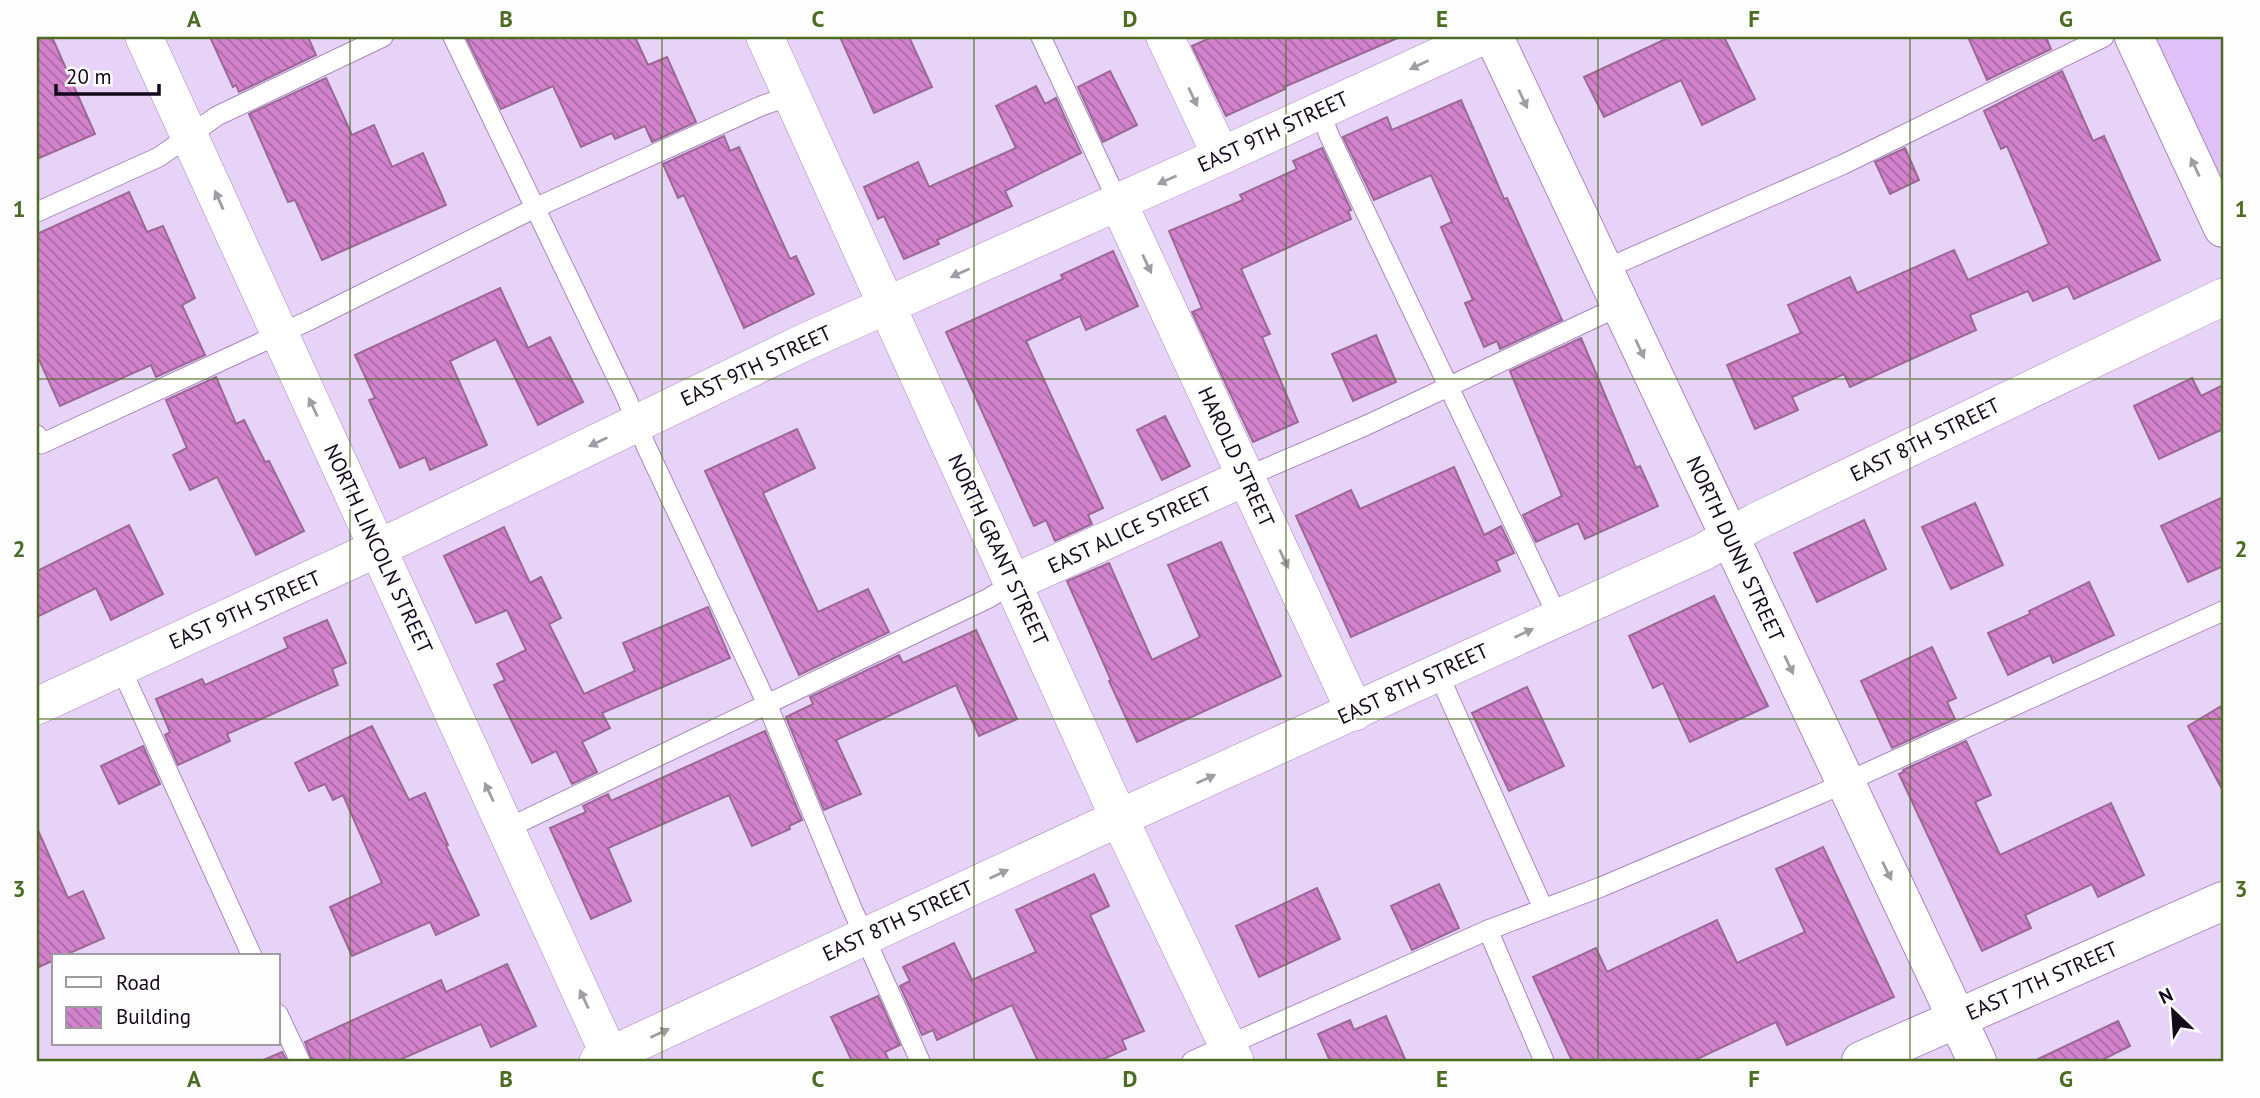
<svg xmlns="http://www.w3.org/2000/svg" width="2260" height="1098" font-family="'PT Sans',sans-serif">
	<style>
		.built { fill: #e0c1f7 }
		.building { fill: url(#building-back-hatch); stroke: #9c6997; stroke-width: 2 }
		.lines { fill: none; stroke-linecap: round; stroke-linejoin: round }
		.lane-casing { stroke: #a887c1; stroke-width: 21 }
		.street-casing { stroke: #a887c1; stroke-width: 38 }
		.secondary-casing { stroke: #a887c1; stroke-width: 40 }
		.lane { stroke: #fff; stroke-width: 19 }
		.street { stroke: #fff; stroke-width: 37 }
		.secondary { stroke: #fff; stroke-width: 38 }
		.oneway { fill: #a19ca4 }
		.grid { fill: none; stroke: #4c6c23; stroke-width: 2; stroke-opacity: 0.55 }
		.labels { text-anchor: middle; stroke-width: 5; stroke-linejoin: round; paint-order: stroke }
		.street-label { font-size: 21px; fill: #14081c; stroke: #fdfdfd }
		.neatline { fill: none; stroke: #4c6c23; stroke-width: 2.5 }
		.grid-label { font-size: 23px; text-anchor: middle; font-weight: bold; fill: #4c6c23 }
	</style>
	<defs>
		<pattern id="building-back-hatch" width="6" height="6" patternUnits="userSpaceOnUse" patternTransform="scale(1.75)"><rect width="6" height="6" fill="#d383cc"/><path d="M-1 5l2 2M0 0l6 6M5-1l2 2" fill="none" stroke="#aa69a5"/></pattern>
	</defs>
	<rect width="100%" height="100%" fill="#e7d3f8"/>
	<path class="built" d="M2146 37H2223V200Z"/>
	<g class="building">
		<path d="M37 37H52L95 134 37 159Z"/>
		<path d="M210 37H308L316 55 239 92 236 85 233 87Z"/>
		<path d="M466 37H635L648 65 667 57 696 122 652 142 645 126 615 139 612 133 581 147 553 86 501 109Z"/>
		<path d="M840 37H909L932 87 874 113Z"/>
		<path d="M1212 37H1400L1284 87 1285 89 1226 116 1192 46Z"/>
		<path d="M1670 37H1724L1755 99 1702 125 1681 80 1604 117 1584 77Z"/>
		<path d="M1968 37H2046L2051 49 1987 80Z"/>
		<path d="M1110 71 1137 125 1103 142 1078 87Z"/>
		<path d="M2062 71 2093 141 2104 136 2160 260 2074 299 2068 286 2033 301 2028 291 1970 315 1976 330 1850 387 1844 374 1792 397 1798 410 1755 429 1727 365 1801 333 1788 305 1850 277 1857 293 1954 250 1968 280 2049 244 2007 146 2001 149 1984 111Z"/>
		<path d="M326 78 352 135 374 125 392 167 423 153 446 205 322 260 295 200 288 202 249 114Z"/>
		<path d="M1036 86 1045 104 1056 98 1081 153 1005 191 1012 206 937 240 939 244 904 259 884 216 878 219 864 187 918 162 929 187 1016 148 996 106Z"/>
		<path d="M1461 100 1504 199 1507 198 1562 320 1500 349 1497 341 1484 347 1465 303 1473 300 1441 227 1452 222 1431 175 1374 200 1343 137 1387 117 1392 130Z"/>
		<path d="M724 136 730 151 739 147 790 259 796 256 814 294 744 328 684 195 678 198 663 164Z"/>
		<path d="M1322 148 1351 210 1348 211 1351 219 1241 269 1270 334 1262 337 1298 422 1253 442 1192 312 1202 308 1169 231 1243 200 1240 195 1297 169 1293 161Z"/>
		<path d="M1905 148 1919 180 1890 194 1875 162Z"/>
		<path d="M129 192 147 232 163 226 195 298 182 305 205 355 156 377 151 365 60 406 37 355V234Z"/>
		<path d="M1113 251 1138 306 1086 330 1080 316 1026 341 1103 508 1088 515 1092 524 1055 541 1046 520 1034 526 946 332 1063 279 1061 275Z"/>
		<path d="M500 288 528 348 550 337 583 402 538 425 496 339 450 361 487 445 430 470 425 457 400 468 369 400 375 398 355 355Z"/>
		<path d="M1376 335 1396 382 1353 401 1332 354Z"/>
		<path d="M1581 338 1636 468 1640 466 1658 506 1585 539 1578 523 1536 542 1523 515 1562 496 1510 371Z"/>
		<path d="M216 377 236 424 244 420 265 462 269 461 304 531 256 555 217 477 190 490 173 455 187 448 166 400Z"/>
		<path d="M2192 378 2201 396 2223 385V429L2159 459 2134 406Z"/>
		<path d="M1165 416 1190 466 1162 480 1137 430Z"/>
		<path d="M797 429 815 468 763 493 818 612 868 589 889 632 799 675 705 471Z"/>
		<path d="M1454 467 1484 535 1501 526 1514 553 1496 561 1500 571 1351 637 1296 516 1351 490 1360 509Z"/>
		<path d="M2223 497V566L2188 582 2161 526Z"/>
		<path d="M1975 503 2003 565 1951 589 1922 527Z"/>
		<path d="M1864 520 1886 569 1817 602 1794 553Z"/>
		<path d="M129 525 163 594 111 620 96 588 37 617V571Z"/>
		<path d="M504 527 530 583 541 577 561 618 549 624 584 694 635 671 623 643 708 607 730 658 602 713 610 728 582 742 597 772 572 784 556 751 532 763 494 685 505 680 497 664 526 650 507 610 476 623 444 556Z"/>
		<path d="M1221 542 1281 676 1137 742 1109 681 1111 680 1067 581 1109 563 1152 660 1200 637 1168 565Z"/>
		<path d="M2089 582 2114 635 2053 663 2050 655 2008 675 1988 633 2030 614 2029 611Z"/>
		<path d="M1714 596 1768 706 1690 742 1663 683 1653 688 1629 636Z"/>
		<path d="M327 620 346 663 332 669 338 685 227 734 230 741 178 765 165 735 170 732 156 699 202 679 205 685 288 648 284 638Z"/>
		<path d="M976 630 1017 719 979 736 956 685 836 740 861 794 824 810 786 717 813 704 810 697 899 655 903 663Z"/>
		<path d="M1932 647 1956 698 1947 702 1955 719 1892 748 1861 681Z"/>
		<path d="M1527 687 1564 766 1509 791 1472 713Z"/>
		<path d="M2223 705V791L2188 726Z"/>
		<path d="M372 726 409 800 425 793 448 845 446 846 479 915 436 935 430 922 352 956 330 907 382 883 343 795 333 800 325 784 309 791 295 763Z"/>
		<path d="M765 731 802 820 789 826 790 829 752 846 729 795 608 848 631 901 591 919 550 828 586 812 583 806 608 794 611 801Z"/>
		<path d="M1966 741 1991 795 1975 802 2000 855 2111 803 2144 875 2098 897 2092 884 2025 915 2031 928 1982 951 1899 774 1904 772 1903 770Z"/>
		<path d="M143 746 160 784 119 804 101 766Z"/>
		<path d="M37 828 68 898 83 891 104 938 63 956H54V960L37 968Z"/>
		<path d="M1823 847 1894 997 1787 1045 1776 1022 1693 1061H1572L1533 977 1596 948 1607 972 1717 920 1737 963 1805 932 1776 869Z"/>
		<path d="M1094 874 1109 906 1090 915 1144 1031 1122 1040 1126 1049 1099 1061H1038L1012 1005 937 1040 933 1030 922 1035 900 986 910 981 903 967 954 943 972 980 1036 952 1016 910Z"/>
		<path d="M1439 884 1459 928 1412 950 1391 906Z"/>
		<path d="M1317 888 1340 939 1259 977 1236 926Z"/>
		<path d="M507 964 536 1026 491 1047 481 1024 397 1061H312L305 1042 441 980 446 992Z"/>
		<path d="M878 996 900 1045 885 1052 889 1061H852L831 1017Z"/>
		<path d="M1386 1016 1406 1061H1330L1318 1034 1350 1020 1354 1030Z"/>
		<path d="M2118 1021 2130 1046 2100 1061H2034Z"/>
		<path d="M282 1052 287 1061H261Z"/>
	</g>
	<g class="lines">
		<defs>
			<g id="lane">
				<path d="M453 37 627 399 646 446 767 704 851 906 920 1061"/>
				<path d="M1041 37 1118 202"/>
				<path d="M1320 111 1329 135 1558 617"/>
				<path d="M37 212 159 157 217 116 383 37"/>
				<path d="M1603 270 1844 164 2104 37"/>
				<path d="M37 435 41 444 310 320 535 208 761 106 792 95"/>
				<path d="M1246 477 1367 425 1620 306"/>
				<path d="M120 666 252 956"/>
				<path d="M1438 673 1543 908"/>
				<path d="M506 829 989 598 1013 583"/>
				<path d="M1488 930 1544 1061"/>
				<path d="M278 1014 300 1061"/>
				<path d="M1192 1061 1488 930 1601 887 1820 794 2223 611"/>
			</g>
			<g id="street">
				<path d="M144 37 612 1061"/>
				<path d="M765 37 1119 818 1235 1061"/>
				<path d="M1165 37 1221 156"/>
				<path d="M1118 202 1355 712"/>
				<path d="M1013 583 1246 477"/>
				<path d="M37 706 406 535 805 342 1221 156 1481 37"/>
				<path d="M598 1061 1119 818 1703 552 1755 522 2223 297"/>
			</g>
			<g id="secondary">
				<path d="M1494 37 1977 1061"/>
				<path d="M2134 37 2223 228"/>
				<path d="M1861 1061 2223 901"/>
			</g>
		</defs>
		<use href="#lane" class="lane-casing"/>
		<use href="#street" class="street-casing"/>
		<use href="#secondary" class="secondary-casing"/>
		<use href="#lane" class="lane"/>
		<use href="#street" class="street"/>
		<use href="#secondary" class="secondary"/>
	</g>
	<defs><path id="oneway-solid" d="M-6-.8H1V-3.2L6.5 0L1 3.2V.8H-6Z" transform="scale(1.75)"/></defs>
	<g class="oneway">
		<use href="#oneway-solid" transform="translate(1419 65) rotate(155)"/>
		<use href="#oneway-solid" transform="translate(1193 97) rotate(65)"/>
		<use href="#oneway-solid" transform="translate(1523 99) rotate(65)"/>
		<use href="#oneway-solid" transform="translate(2195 167) rotate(-115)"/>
		<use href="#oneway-solid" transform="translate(1167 180) rotate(156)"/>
		<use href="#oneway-solid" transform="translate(219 200) rotate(-114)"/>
		<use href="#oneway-solid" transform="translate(1147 264) rotate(65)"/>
		<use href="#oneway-solid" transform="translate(960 273) rotate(156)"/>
		<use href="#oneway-solid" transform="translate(1640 349) rotate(65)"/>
		<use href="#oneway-solid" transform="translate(313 407) rotate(-115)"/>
		<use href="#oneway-solid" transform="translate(598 442) rotate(154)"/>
		<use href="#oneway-solid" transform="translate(1284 559) rotate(65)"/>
		<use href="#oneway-solid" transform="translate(1524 633) rotate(-25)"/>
		<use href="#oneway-solid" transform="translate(1789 665) rotate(65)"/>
		<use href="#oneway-solid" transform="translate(1206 779) rotate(-24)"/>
		<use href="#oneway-solid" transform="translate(489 792) rotate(-115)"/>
		<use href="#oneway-solid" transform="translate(1887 871) rotate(64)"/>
		<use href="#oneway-solid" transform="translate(999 874) rotate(-25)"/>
		<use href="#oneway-solid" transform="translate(584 999) rotate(-115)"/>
		<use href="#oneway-solid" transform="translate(660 1033) rotate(-25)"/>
	</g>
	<path class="grid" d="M350 37V1061M662 37V1061M974 37V1061M1286 37V1061M1598 37V1061M1910 37V1061M37 379H2223M37 719H2223"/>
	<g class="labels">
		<g class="street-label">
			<text transform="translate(1273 132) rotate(-25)" y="7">EAST 9TH STREET</text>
			<text transform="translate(756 366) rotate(-25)" y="7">EAST 9TH STREET</text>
			<text transform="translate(1925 440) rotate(-26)" y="7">EAST 8TH STREET</text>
			<text transform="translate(1236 457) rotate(65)" y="7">HAROLD STREET</text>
			<text transform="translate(1130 530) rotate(-25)" y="7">EAST ALICE STREET</text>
			<text transform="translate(378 549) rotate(65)" y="7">NORTH LINCOLN STREET</text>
			<text transform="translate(1735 549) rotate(65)" y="7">NORTH DUNN STREET</text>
			<text transform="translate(998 550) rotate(65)" y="7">NORTH GRANT STREET</text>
			<text transform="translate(245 610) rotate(-24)" y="7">EAST 9TH STREET</text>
			<text transform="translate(1413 684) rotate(-25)" y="7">EAST 8TH STREET</text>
			<text transform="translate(898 921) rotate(-25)" y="7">EAST 8TH STREET</text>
			<text transform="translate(2042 981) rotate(-24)" y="7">EAST 7TH STREET</text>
		</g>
	</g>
	<rect width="2260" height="1098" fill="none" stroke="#fdfdfd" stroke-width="77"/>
	<rect x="52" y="954" width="228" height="91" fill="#fdfdfd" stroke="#a09ba3" stroke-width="2"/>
	<rect x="66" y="977" width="35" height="10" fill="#ffffff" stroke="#a09ba3" stroke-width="2"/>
	<text x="116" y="990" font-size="21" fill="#14081c">Road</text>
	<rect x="66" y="1007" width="35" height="21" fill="url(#building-back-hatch)" stroke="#a09ba3" stroke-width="2"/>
	<text x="116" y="1024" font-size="21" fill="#14081c">Building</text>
	<g transform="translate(2173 1011) rotate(335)" stroke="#fdfdfd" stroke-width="5" paint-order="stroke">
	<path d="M0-5L12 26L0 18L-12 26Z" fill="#14081c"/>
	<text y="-10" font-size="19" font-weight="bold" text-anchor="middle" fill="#14081c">N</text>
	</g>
	<path d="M56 84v10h103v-10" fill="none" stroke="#14081c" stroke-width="3.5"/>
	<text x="66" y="84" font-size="21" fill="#14081c" stroke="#fdfdfd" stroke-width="5" paint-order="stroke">20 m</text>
	<rect x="38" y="38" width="2184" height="1022" class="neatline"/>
	<g class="grid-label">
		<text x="194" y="27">A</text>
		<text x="506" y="27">B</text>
		<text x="818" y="27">C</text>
		<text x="1130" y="27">D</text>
		<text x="1442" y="27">E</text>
		<text x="1754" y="27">F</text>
		<text x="2066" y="27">G</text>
		<text x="19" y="217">1</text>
		<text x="2241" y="217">1</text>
		<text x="19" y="557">2</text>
		<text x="2241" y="557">2</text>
		<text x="19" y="897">3</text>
		<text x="2241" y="897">3</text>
		<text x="194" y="1087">A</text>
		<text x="506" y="1087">B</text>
		<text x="818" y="1087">C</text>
		<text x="1130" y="1087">D</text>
		<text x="1442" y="1087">E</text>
		<text x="1754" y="1087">F</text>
		<text x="2066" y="1087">G</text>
	</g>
</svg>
